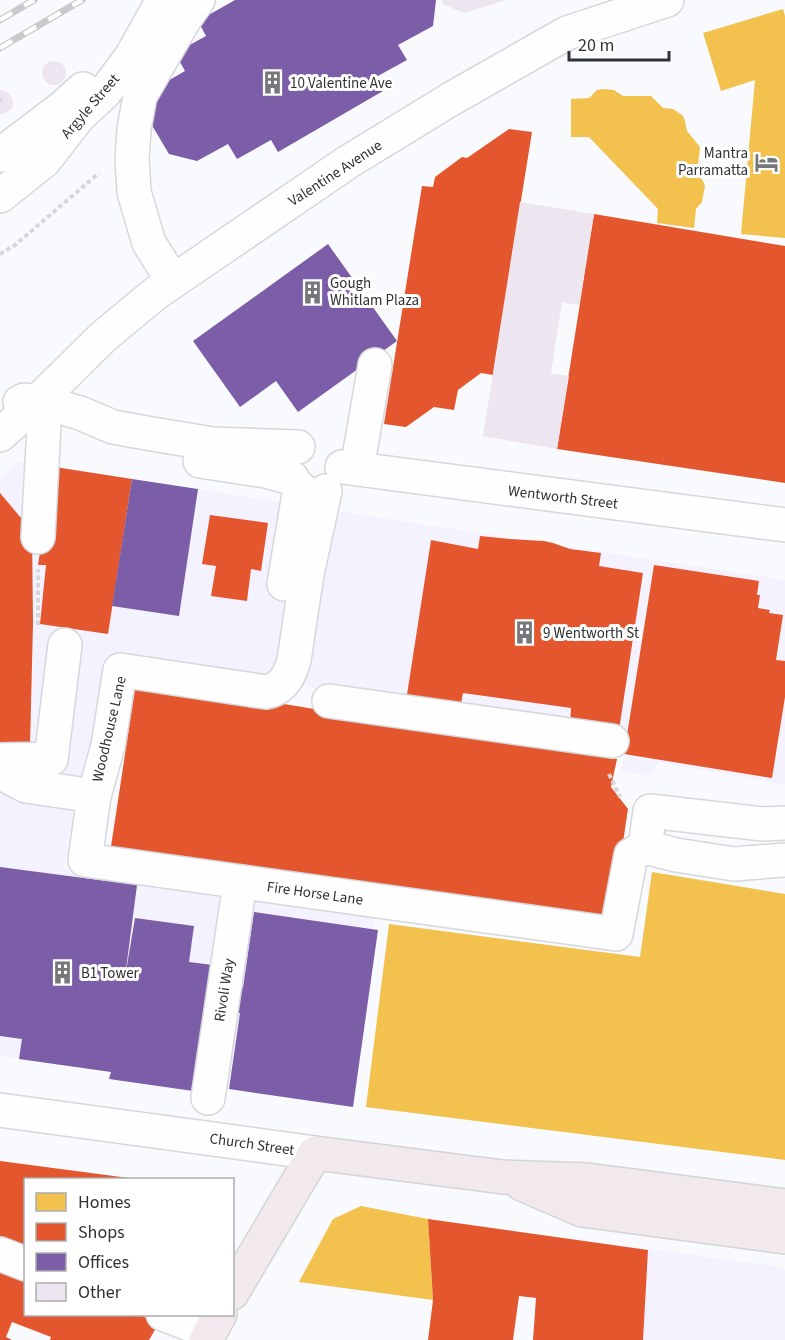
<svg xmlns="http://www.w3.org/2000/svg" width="785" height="1340" font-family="'Source Sans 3',sans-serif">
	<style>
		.commercial { fill: #f4f2fe }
		.homes { fill: #f2c14e }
		.shops { fill: #e4572e }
		.offices { fill: #7b5ea7 }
		.building { fill: #ede5ef }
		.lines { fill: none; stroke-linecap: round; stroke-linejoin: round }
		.minor-casing { stroke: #d5d7da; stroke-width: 36 }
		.major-casing { stroke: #d3d4d6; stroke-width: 36 }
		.path { stroke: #d7d7d8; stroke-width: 4; stroke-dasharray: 4.5 3; stroke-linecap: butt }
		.minor { stroke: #fefeff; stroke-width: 33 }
		.major { stroke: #f1e9ee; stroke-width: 33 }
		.rail-casing { stroke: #cacacc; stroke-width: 7 }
		.rail { stroke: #fff; stroke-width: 4.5; stroke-dasharray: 14; stroke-linecap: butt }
		.labels { text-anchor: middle; stroke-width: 6; stroke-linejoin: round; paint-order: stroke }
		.poi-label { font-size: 15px; fill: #303134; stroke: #fff; text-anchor: start }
		.street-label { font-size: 15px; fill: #303134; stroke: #fff }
	</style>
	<rect width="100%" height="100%" fill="#f8fafd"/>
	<g class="commercial">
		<path d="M19 461 290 504 785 580V785L659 762 650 776 621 771 627 734 292 685 285 721 101 694 87 784 77 783 64 869 375 913 345 1103 204 1082 0 1056V478Z"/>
		<path d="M542 1235 775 1266 785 1271V1340H533Z"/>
	</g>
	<g class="homes">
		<path d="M783 9 785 16V238L741 234 755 80 721 91 703 33Z"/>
		<path d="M602 89 614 90 623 96H651L663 108 673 109 683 116 685 121 687 131 700 147 697 174 703 181 705 186 702 202 696 209 694 228 657 223 658 209 589 137H571V99L589 98 597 90Z"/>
		<path d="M652 872 785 894V1160L366 1107 389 924 640 957Z"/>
		<path d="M361 1206 428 1219 433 1300 299 1282 333 1219Z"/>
	</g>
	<g class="shops">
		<path d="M509 129 532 132 493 375 481 373 458 390 454 410 434 407 406 427 384 424 422 186 433 187 435 177 462 157 467 158Z"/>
		<path d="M594 214 785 246V483L557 449Z"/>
		<path d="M55 467 132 479 108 634 40 624 46 565H38L46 515Z"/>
		<path d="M0 493 32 531 33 623 30 746 0 748Z"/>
		<path d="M210 515 268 523 261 571 251 569 247 601 211 596 216 566 202 564Z"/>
		<path d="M480 536 510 539 544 541 553 543 570 549 601 553 599 566 643 573 619 730 570 724 571 708 463 693 460 709 406 701 431 540 478 549Z"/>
		<path d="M654 565 759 581 757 595H760L758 608 770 610 769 613 783 615 776 660 785 661V697L772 778 624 754Z"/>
		<path d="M136 682 284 704 617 759 611 787 628 809 611 924 110 853Z"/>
		<path d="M0 1161 129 1178V1180H26V1256L0 1248Z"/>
		<path d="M428 1219 648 1250 643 1340H533L536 1298 519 1296 513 1340H428L433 1300Z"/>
		<path d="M0 1262 26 1272V1314H138L159 1323 149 1340H50L51 1337 12 1322 6 1337 12 1340H0Z"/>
	</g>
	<g class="offices">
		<path d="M235 0H436L433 26 398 45 407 60 376 77 383 91 278 152 271 140 237 159 228 144 197 161 169 154 147 117 154 89 185 71 175 53 206 36 198 21Z"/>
		<path d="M328 244 397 341 298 412 276 381 240 407 193 341Z"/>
		<path d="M132 479 198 489 179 616 112 606Z"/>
		<path d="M0 867 137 885 125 977 135 918 194 926 189 962 213 965 193 1091 109 1079 111 1072 19 1059 22 1039 0 1036Z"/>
		<path d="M254 912 378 930 353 1107 229 1089 240 1013 231 1012 235 987 243 988Z"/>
	</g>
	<g class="building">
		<path d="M441 0H503V1L464 13 443 4Z"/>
		<circle cx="54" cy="73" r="12"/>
		<path d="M0 90 6 91 9 93 13 100 12 108 6 113 2 114H0Z"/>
		<path d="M520 202 594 214 579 305 562 302 551 373 569 376 557 449 483 436Z"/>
	</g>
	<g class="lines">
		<defs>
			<g id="minor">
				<path d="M0 155 63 107 83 89"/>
				<path d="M0 196 44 161 80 115 105 92 131 57 163 0"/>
				<path d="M173 281 149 243 134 192 132 158 134 129 140 96 184 20 198 0"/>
				<path d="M20 402 24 400 49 404 80 413 113 427 152 434 213 444 298 447"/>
				<path d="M0 435 37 402 104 336 156 293 348 162 451 99 567 33 667 0"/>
				<path d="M200 461 266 471 292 478"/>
				<path d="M342 467 785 525"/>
				<path d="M357 469 375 365"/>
				<path d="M325 491 307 574 294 660C290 675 283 689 266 692L120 670 108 746 94 796 85 860 616 934 631 855 645 847 650 811 763 824 785 823"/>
				<path d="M38 537 44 426"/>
				<path d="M284 584 300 488"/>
				<path d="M329 701 612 741"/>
				<path d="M0 760 51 759 65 645"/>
				<path d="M0 772 26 786 94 796"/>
				<path d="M645 847 676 855 734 864 785 860"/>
				<path d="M208 1098 240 883"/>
				<path d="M0 1110 315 1153"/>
				<path d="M0 1254 26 1264"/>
				<path d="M163 1314 210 1332"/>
			</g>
			<g id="major">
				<path d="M522 1184 582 1210 785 1237"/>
				<path d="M232 1293 315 1153 503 1177 588 1180 785 1206"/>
				<path d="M206 1340 220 1314"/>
			</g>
		</defs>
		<use href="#minor" class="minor-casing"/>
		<use href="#major" class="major-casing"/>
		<g class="path">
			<path d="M0 99 1 102"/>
			<path d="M0 254 15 245 99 173"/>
			<path d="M38 625V569"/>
			<path d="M609 774 620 797"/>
		</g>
		<use href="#minor" class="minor"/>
		<use href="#major" class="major"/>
		<defs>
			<g id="rail">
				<path d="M0 20 34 0"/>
				<path d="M0 48 82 0"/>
			</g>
		</defs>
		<use href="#rail" class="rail-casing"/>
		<use href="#rail" class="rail"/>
	</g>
	<defs>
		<symbol id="building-bare" viewBox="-9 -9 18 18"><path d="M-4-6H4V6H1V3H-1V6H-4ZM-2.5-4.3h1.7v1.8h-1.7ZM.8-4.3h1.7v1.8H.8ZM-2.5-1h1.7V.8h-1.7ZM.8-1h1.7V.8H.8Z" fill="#76777a" stroke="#fff" stroke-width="2.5" paint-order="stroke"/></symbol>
		<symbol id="hotel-bare" viewBox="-9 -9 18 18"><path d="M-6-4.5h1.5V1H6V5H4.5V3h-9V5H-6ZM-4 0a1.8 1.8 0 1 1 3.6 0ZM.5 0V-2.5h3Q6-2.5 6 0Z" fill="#76777a" stroke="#fff" stroke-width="2.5" paint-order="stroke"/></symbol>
	</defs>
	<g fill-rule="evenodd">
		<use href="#building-bare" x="256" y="66" width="33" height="33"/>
		<use href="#hotel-bare" x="750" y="146" width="33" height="33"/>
		<use href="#building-bare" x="296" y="276" width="33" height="33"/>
		<use href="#building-bare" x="508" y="616" width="33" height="33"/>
		<use href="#building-bare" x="46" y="956" width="33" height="33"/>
	</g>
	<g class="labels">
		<g class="poi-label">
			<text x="290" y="88">10 Valentine Ave</text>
			<text x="748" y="158" text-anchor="end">Mantra<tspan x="748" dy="17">Parramatta</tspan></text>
			<text x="330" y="288">Gough<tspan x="330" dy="17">Whitlam Plaza</tspan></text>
			<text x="543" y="638">9 Wentworth St</text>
			<text x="81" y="978">B1 Tower</text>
		</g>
		<g class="street-label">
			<text transform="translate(90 106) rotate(-49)" y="5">Argyle Street</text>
			<text transform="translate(335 173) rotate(-33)" y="5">Valentine Avenue</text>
			<text transform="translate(563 497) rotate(7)" y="5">Wentworth Street</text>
			<text transform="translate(109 729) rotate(-77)" y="5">Woodhouse Lane</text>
			<text transform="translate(315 893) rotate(8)" y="5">Fire Horse Lane</text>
			<text transform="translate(224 990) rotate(-81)" y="5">Rivoli Way</text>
			<text transform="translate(252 1144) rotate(8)" y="5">Church Street</text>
		</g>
	</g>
	<rect x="24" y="1178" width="210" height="138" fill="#ffffff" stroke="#acadae" stroke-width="1.5"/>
	<rect x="36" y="1193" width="30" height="18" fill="#f2c14e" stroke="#acadae" stroke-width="1.5"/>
	<text x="78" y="1208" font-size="18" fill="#303134">Homes</text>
	<rect x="36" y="1223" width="30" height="18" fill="#e4572e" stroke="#acadae" stroke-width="1.5"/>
	<text x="78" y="1238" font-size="18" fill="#303134">Shops</text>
	<rect x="36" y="1253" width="30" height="18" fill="#7b5ea7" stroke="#acadae" stroke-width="1.5"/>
	<text x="78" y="1268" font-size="18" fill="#303134">Offices</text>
	<rect x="36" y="1283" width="30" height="18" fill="#ede5ef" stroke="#acadae" stroke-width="1.5"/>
	<text x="78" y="1298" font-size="18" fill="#303134">Other</text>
	<path d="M569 51v9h100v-9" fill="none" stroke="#303134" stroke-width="3"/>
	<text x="578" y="51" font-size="18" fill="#303134" stroke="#ffffff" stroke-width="4.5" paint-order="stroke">20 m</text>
</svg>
